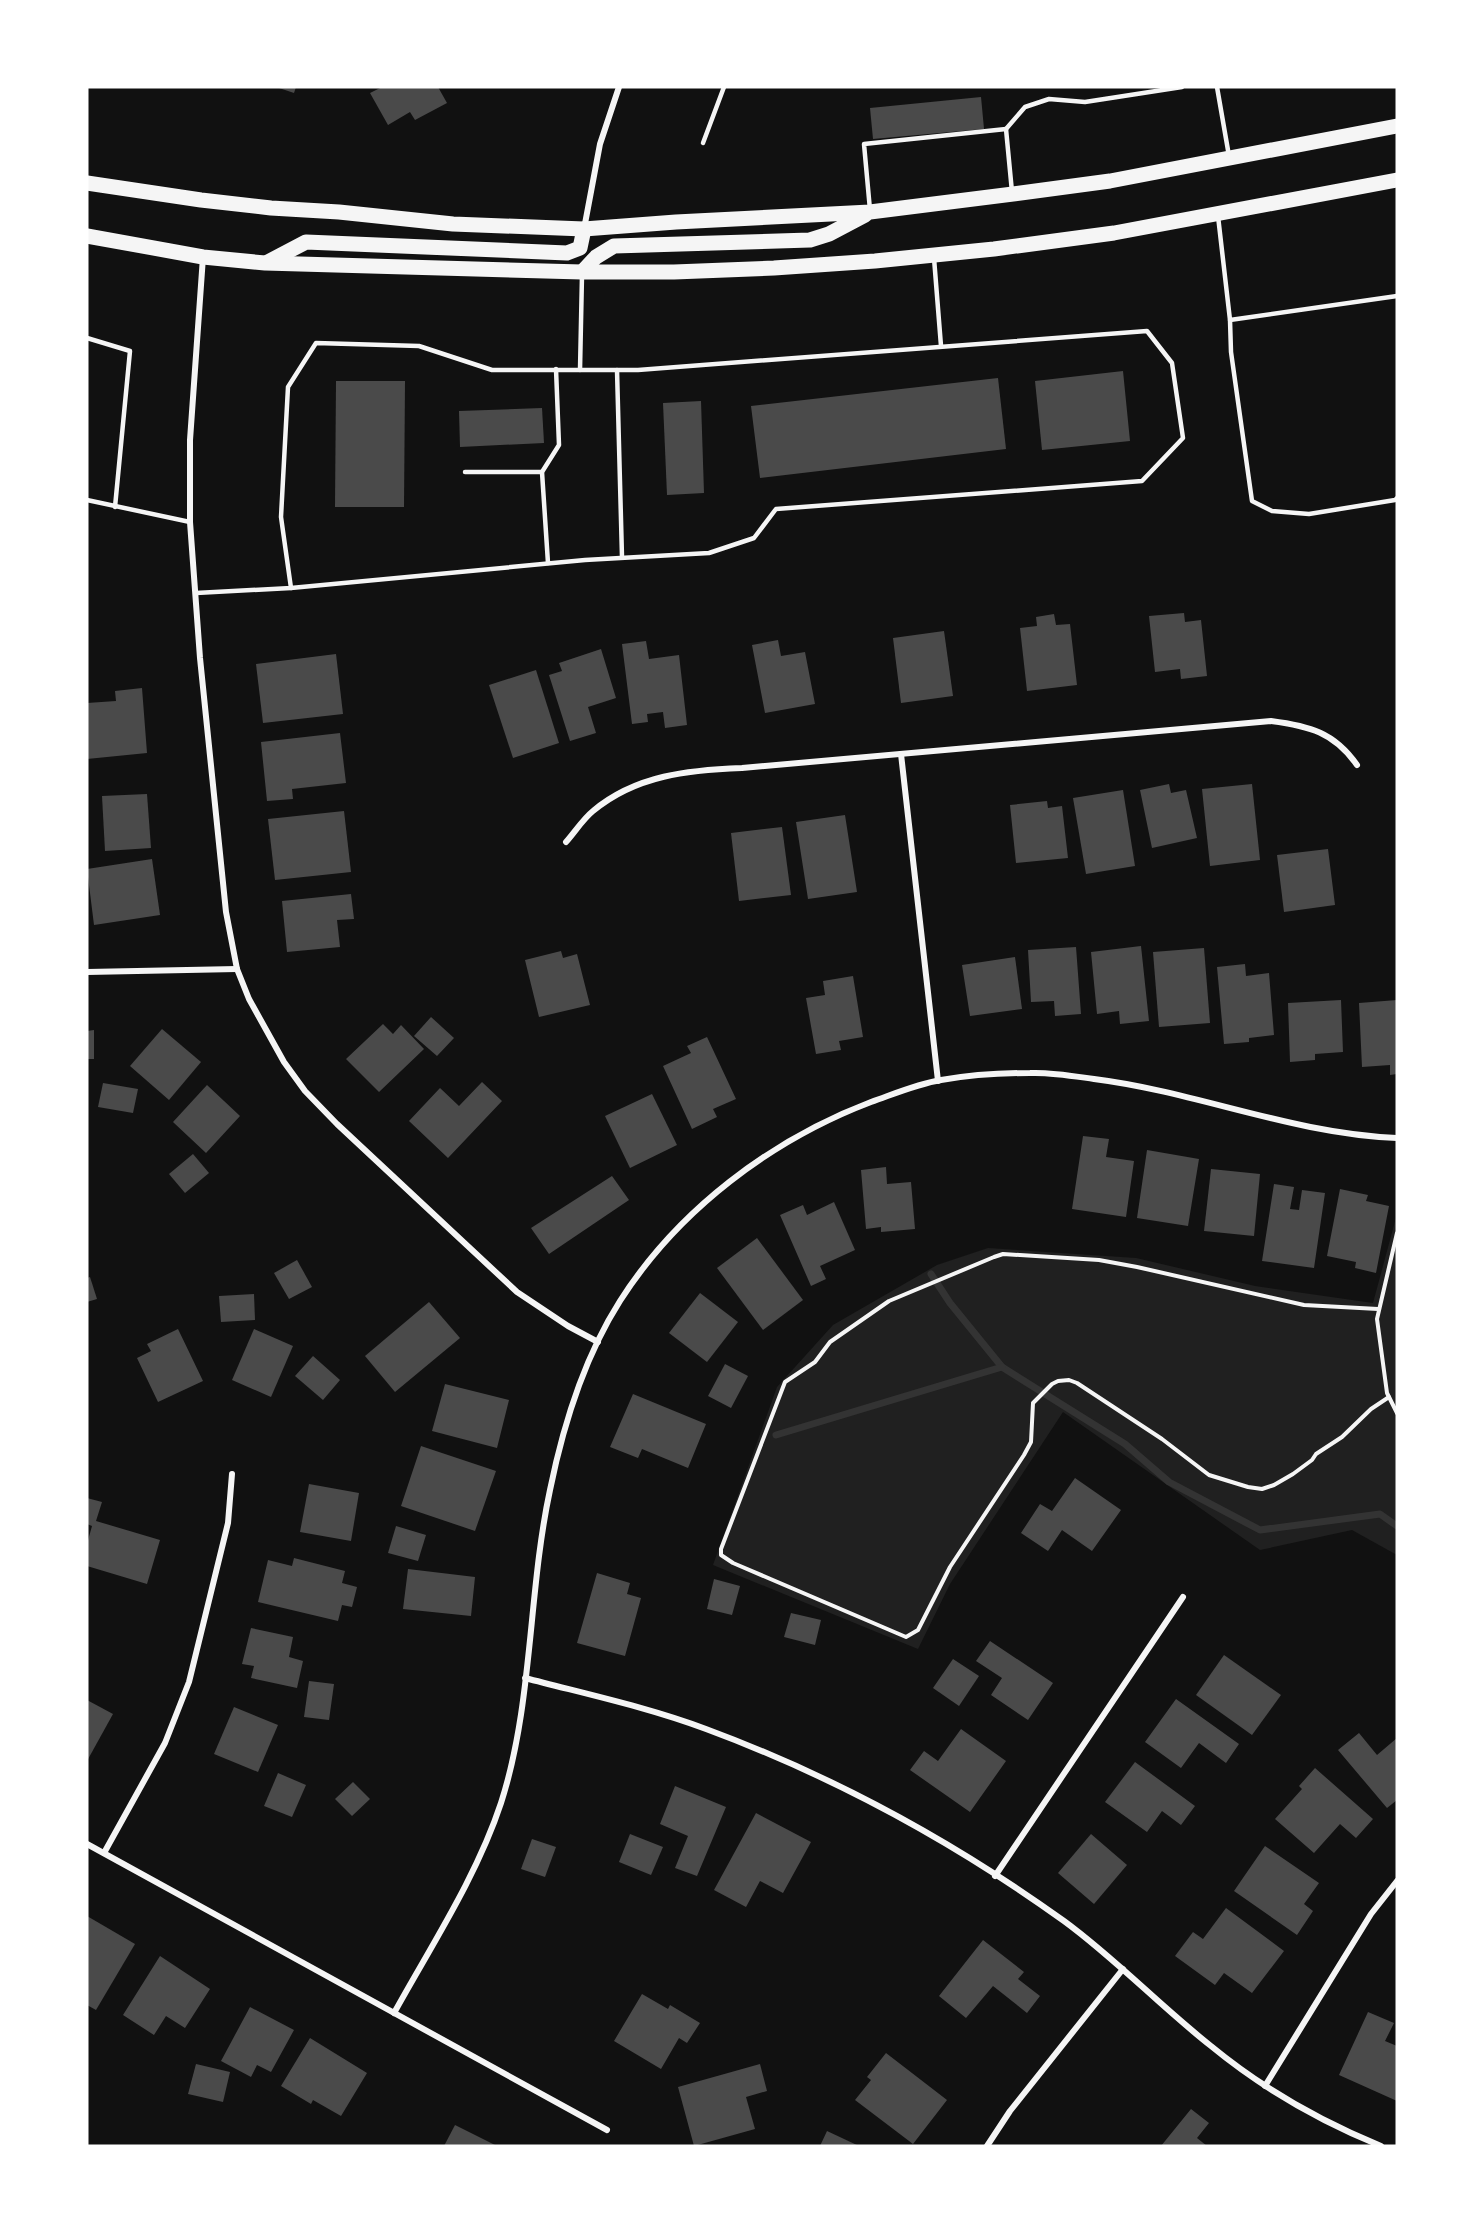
<svg xmlns="http://www.w3.org/2000/svg" width="1484" height="2233" font-family="Helvetica,sans-serif">
	<style>
		.green { fill: #202020 }
		.lines { fill: none; stroke-linecap: round; stroke-linejoin: round }
		.stream { stroke: #333; stroke-width: 7 }
		.building { fill: #4a4a4a }
		.path { stroke: #f5f5f5; stroke-width: 4 }
		.service { stroke: #f5f5f5; stroke-width: 4.5 }
		.minor { stroke: #f5f5f5; stroke-width: 6 }
		.primary { stroke: #f5f5f5; stroke-width: 15 }
	</style>
	<rect width="100%" height="100%" fill="#111"/>
	<path class="green" d="M1397 1214V1555L1352 1530 1260 1550 1063 1412 950 1584 918 1649 713 1565 777 1387 833 1325 937 1265 988 1248 1136 1258 1255 1286 1373 1303Z"/>
	<g class="lines">
		<g class="stream">
			<path d="M931 1274 950 1303 1002 1367 1125 1444 1169 1482 1260 1530 1380 1514 1397 1526"/>
			<path d="M776 1435 1002 1367"/>
		</g>
	</g>
	<g class="building">
		<path d="M276 87H296L294 93Z"/>
		<path d="M382 87H438L447 103 415 120 410 112 388 125 370 93Z"/>
		<path d="M981 97 984 129 873 139 870 108Z"/>
		<path d="M1123 371 1130 441 1042 450 1035 381Z"/>
		<path d="M998 378 1006 449 760 478 751 406Z"/>
		<path d="M336 381H405L404 507H335Z"/>
		<path d="M701 401 704 493 667 495 663 403Z"/>
		<path d="M542 408 544 443 460 447 459 411Z"/>
		<path d="M1184 613 1185 622 1201 620 1207 676 1181 679 1180 669 1155 672 1149 616Z"/>
		<path d="M1054 614 1056 625 1070 624 1077 685 1027 691 1020 628 1037 626 1036 617Z"/>
		<path d="M944 631 953 696 901 703 893 638Z"/>
		<path d="M778 640 781 656 805 652 815 704 765 713 752 645Z"/>
		<path d="M646 641 649 659 679 655 687 725 665 728 663 712 647 714 648 722 632 724 622 644Z"/>
		<path d="M601 649 616 698 588 707 596 733 570 741 549 675 562 671 559 663Z"/>
		<path d="M336 654 343 714 263 723 256 664Z"/>
		<path d="M536 670 559 743 513 758 489 685Z"/>
		<path d="M142 688 147 753 87 759V703L116 701 115 691Z"/>
		<path d="M340 733 346 783 292 789 293 799 267 801 261 742Z"/>
		<path d="M1169 784 1171 793 1186 790 1197 838 1152 848 1140 790Z"/>
		<path d="M1252 784 1260 860 1210 866 1202 789Z"/>
		<path d="M1123 790 1135 866 1086 874 1073 798Z"/>
		<path d="M147 794 151 848 105 851 102 796Z"/>
		<path d="M1047 801 1048 808 1062 806 1068 858 1016 863 1010 805Z"/>
		<path d="M344 811 351 872 275 880 268 819Z"/>
		<path d="M845 815 857 892 808 899 796 822Z"/>
		<path d="M782 827 791 895 739 901 731 833Z"/>
		<path d="M1328 849 1335 905 1284 912 1277 855Z"/>
		<path d="M152 859 160 915 94 925 87 869Z"/>
		<path d="M351 894 354 919 337 920 340 947 287 952 282 901Z"/>
		<path d="M1141 946 1149 1021 1120 1024 1119 1011 1097 1014 1091 952Z"/>
		<path d="M1076 947 1081 1014 1055 1016 1054 1001 1031 1002 1028 950Z"/>
		<path d="M1204 948 1210 1023 1159 1027 1153 952Z"/>
		<path d="M561 951 563 958 577 954 590 1005 539 1017 525 960Z"/>
		<path d="M1015 957 1022 1009 970 1016 962 965Z"/>
		<path d="M1245 964 1246 976 1269 973 1274 1035 1249 1038V1042L1224 1044 1217 967Z"/>
		<path d="M853 976 863 1037 839 1041 841 1050 816 1054 806 998 825 995 823 981Z"/>
		<path d="M1341 1000 1343 1052 1315 1054V1060L1290 1062 1288 1003Z"/>
		<path d="M1397 1000V1074L1390 1075V1065L1362 1067 1359 1003Z"/>
		<path d="M431 1017 454 1038 437 1056 414 1036Z"/>
		<path d="M383 1024 393 1034 401 1025 424 1049 379 1092 346 1059Z"/>
		<path d="M162 1029 201 1062 169 1100 130 1066Z"/>
		<path d="M94 1030V1059H87V1031Z"/>
		<path d="M707 1037 736 1099 713 1109 717 1117 692 1129 663 1066 691 1053 687 1046Z"/>
		<path d="M482 1082 502 1101 448 1158 409 1121 440 1088 459 1106Z"/>
		<path d="M103 1083 138 1089 133 1113 98 1107Z"/>
		<path d="M207 1085 240 1116 206 1153 173 1122Z"/>
		<path d="M652 1094 677 1145 630 1168 605 1116Z"/>
		<path d="M1083 1136 1109 1139 1106 1157 1134 1161 1126 1217 1072 1209Z"/>
		<path d="M1147 1150 1199 1159 1188 1226 1137 1218Z"/>
		<path d="M193 1154 209 1173 185 1193 169 1174Z"/>
		<path d="M886 1167 887 1184 911 1182 915 1229 881 1232V1227L866 1229 861 1170Z"/>
		<path d="M1211 1169 1260 1174 1254 1236 1204 1231Z"/>
		<path d="M612 1176 629 1200 549 1254 531 1228Z"/>
		<path d="M1274 1184 1294 1187 1290 1209 1299 1210 1302 1190 1325 1193 1314 1268 1262 1261Z"/>
		<path d="M1340 1189 1368 1195 1366 1201 1389 1206 1376 1273 1355 1268 1356 1262 1327 1256Z"/>
		<path d="M834 1202 855 1250 820 1266 826 1279 811 1286 780 1215 803 1205 807 1215Z"/>
		<path d="M757 1238 803 1300 763 1330 717 1268Z"/>
		<path d="M297 1260 312 1287 289 1299 274 1273Z"/>
		<path d="M90 1277 97 1299 87 1302V1278Z"/>
		<path d="M700 1293 738 1322 707 1362 669 1333Z"/>
		<path d="M254 1294 255 1320 221 1322 219 1296Z"/>
		<path d="M429 1302 460 1338 395 1392 365 1356Z"/>
		<path d="M178 1329 203 1381 158 1402 137 1358 151 1351 147 1344Z"/>
		<path d="M254 1329 293 1346 271 1397 232 1380Z"/>
		<path d="M313 1356 340 1380 323 1400 295 1376Z"/>
		<path d="M725 1364 748 1376 731 1408 708 1396Z"/>
		<path d="M445 1384 509 1400 497 1448 432 1431Z"/>
		<path d="M633 1394 706 1424 688 1468 642 1449 638 1458 610 1447Z"/>
		<path d="M421 1446 496 1471 475 1531 401 1506Z"/>
		<path d="M1075 1478 1121 1510 1092 1551 1062 1530 1048 1551 1021 1533 1040 1504 1052 1511Z"/>
		<path d="M309 1484 359 1493 351 1541 300 1532Z"/>
		<path d="M87 1498 102 1502 96 1521 160 1540 147 1584 87 1566V1544L92 1526 87 1524Z"/>
		<path d="M396 1526 426 1535 418 1561 388 1553Z"/>
		<path d="M294 1558 345 1571 342 1583 357 1587 352 1607 342 1605 338 1621 258 1602 268 1560 292 1566Z"/>
		<path d="M408 1569 475 1577 471 1616 403 1609Z"/>
		<path d="M597 1573 630 1583 627 1594 641 1598 625 1656 577 1643Z"/>
		<path d="M714 1579 740 1586 732 1615 707 1609Z"/>
		<path d="M791 1613 821 1620 815 1645 784 1637Z"/>
		<path d="M251 1628 293 1637 289 1657 303 1661 297 1688 251 1678 254 1666 242 1664Z"/>
		<path d="M990 1641 1053 1683 1028 1720 991 1695 1002 1678 976 1661Z"/>
		<path d="M1224 1655 1281 1695 1252 1735 1196 1695Z"/>
		<path d="M953 1659 979 1676 959 1706 933 1688Z"/>
		<path d="M309 1681 334 1684 329 1720 304 1717Z"/>
		<path d="M1176 1699 1239 1744 1226 1763 1199 1743 1181 1768 1145 1742Z"/>
		<path d="M87 1700 113 1714 87 1761Z"/>
		<path d="M234 1707 278 1725 258 1772 214 1754Z"/>
		<path d="M961 1729 1006 1761 970 1812 910 1770 924 1751 938 1761Z"/>
		<path d="M1359 1733 1377 1755 1397 1738V1800L1387 1808 1338 1750Z"/>
		<path d="M1135 1762 1195 1806 1181 1825 1162 1811 1147 1832 1105 1802Z"/>
		<path d="M1315 1768 1373 1819 1356 1838 1340 1824 1314 1853 1275 1819 1302 1789 1299 1786Z"/>
		<path d="M278 1773 306 1785 292 1817 264 1806Z"/>
		<path d="M353 1782 370 1799 352 1816 335 1799Z"/>
		<path d="M675 1786 726 1807 697 1876 675 1868 688 1836 660 1824Z"/>
		<path d="M756 1813 811 1842 783 1893 760 1881 746 1907 714 1890Z"/>
		<path d="M630 1834 663 1847 651 1875 619 1862Z"/>
		<path d="M1091 1834 1127 1865 1094 1904 1058 1873Z"/>
		<path d="M532 1839 556 1847 545 1877 521 1869Z"/>
		<path d="M1265 1846 1319 1883 1304 1904 1313 1911 1297 1935 1234 1891Z"/>
		<path d="M1226 1908 1284 1951 1252 1993 1224 1973 1215 1985 1175 1956 1193 1932 1203 1939Z"/>
		<path d="M87 1916 135 1944 96 2010 87 2005Z"/>
		<path d="M983 1940 1024 1972 1018 1979 1040 1996 1027 2013 993 1986 966 2018 939 1996Z"/>
		<path d="M160 1956 210 1989 185 2028 166 2016 154 2035 123 2015Z"/>
		<path d="M642 1994 668 2009 670 2005 700 2023 687 2043 679 2038 661 2069 614 2041Z"/>
		<path d="M250 2007 294 2030 271 2072 257 2065 251 2077 221 2061Z"/>
		<path d="M1368 2012 1394 2023 1385 2041 1397 2046V2101L1339 2075Z"/>
		<path d="M310 2038 367 2073 341 2116 313 2100 311 2104 281 2086Z"/>
		<path d="M886 2053 947 2100 913 2144 855 2100 871 2080 867 2077Z"/>
		<path d="M196 2064 230 2072 223 2102 188 2094Z"/>
		<path d="M760 2064 767 2091 746 2097 755 2129 694 2146 678 2087Z"/>
		<path d="M1191 2109 1209 2123 1197 2138 1207 2146H1161Z"/>
		<path d="M455 2125 497 2146H444Z"/>
		<path d="M827 2131 859 2146H820Z"/>
	</g>
	<g class="lines">
		<g class="path">
			<path d="M1397 1233 1377 1319 1387 1393 1397 1413"/>
			<path d="M1378 1309 1304 1305 1137 1267 1099 1260 1003 1254 994 1257 889 1301 830 1342 815 1362 785 1382 721 1549V1555L733 1563 906 1637 918 1630 950 1567 1024 1455 1031 1442 1033 1403 1052 1384 1058 1381 1069 1380 1077 1383 1162 1439 1209 1475 1248 1487 1262 1489 1274 1485 1293 1474 1312 1460 1316 1454 1342 1437 1371 1409 1389 1397"/>
		</g>
		<g class="service">
			<path d="M1217 87 1229 156"/>
			<path d="M1006 129 1025 107 1049 99 1085 102 1182 87"/>
			<path d="M703 143 724 87"/>
			<path d="M870 210 864 144 1006 129 1012 192"/>
			<path d="M1218 216 1230 320"/>
			<path d="M934 258 941 346"/>
			<path d="M1397 296 1230 320 1231 352 1252 501 1272 511 1309 514 1395 500 1397 498"/>
			<path d="M87 338 130 351 115 507"/>
			<path d="M617 370 622 557"/>
			<path d="M465 472H542"/>
			<path d="M87 500 190 522"/>
			<path d="M548 563 542 472 559 445 556 369"/>
			<path d="M291 588 281 517 288 387 316 343 419 346 492 370H580"/>
			<path d="M196 593 291 588 585 560 709 553 754 538 776 509 1142 481 1183 438 1172 363 1147 331 638 370H580L582 275"/>
		</g>
		<g class="minor">
			<path d="M584 229 600 144 619 87"/>
			<path d="M203 257 190 440V522L200 658 226 912 237 969 249 999 284 1062 305 1091 337 1124 517 1292 568 1326 598 1342"/>
			<path d="M901 754 938 1081"/>
			<path d="M566 842C575 832 583 819 593 811 636 775 689 770 742 768L1271 721C1309 726 1334 732 1357 765"/>
			<path d="M87 972 237 969"/>
			<path d="M525 1678C586 1694 647 1707 706 1729 833 1776 954 1842 1064 1921 1116 1959 1160 2006 1211 2046 1262 2088 1320 2121 1381 2146"/>
			<path d="M87 1844 607 2130"/>
			<path d="M104 1853 165 1743 189 1682 228 1523 232 1474"/>
			<path d="M995 1876 1183 1597"/>
			<path d="M394 2013C431 1946 477 1876 501 1803 533 1704 528 1592 550 1490 563 1426 585 1356 620 1301 678 1210 771 1140 871 1102 894 1094 917 1084 941 1080 970 1075 1000 1073 1030 1073 1051 1072 1073 1076 1094 1079 1197 1092 1293 1134 1397 1138"/>
			<path d="M1265 2086 1371 1914 1397 1881"/>
			<path d="M987 2146 1010 2111 1123 1969"/>
		</g>
		<g class="primary">
			<path d="M87 183 201 200 271 208 339 212 453 224 584 229 676 222 870 212 1013 194 1110 181 1397 126"/>
			<path d="M87 236 203 257 265 263 582 272H674L774 268 875 261 994 249 1114 233 1397 180"/>
			<path d="M268 262 306 242 567 253 580 248 584 229"/>
			<path d="M582 272 596 257 614 246 810 240 829 234 865 215"/>
		</g>
	</g>
	<rect width="1484" height="2233" fill="none" stroke="#ffffff" stroke-width="177"/>
</svg>
